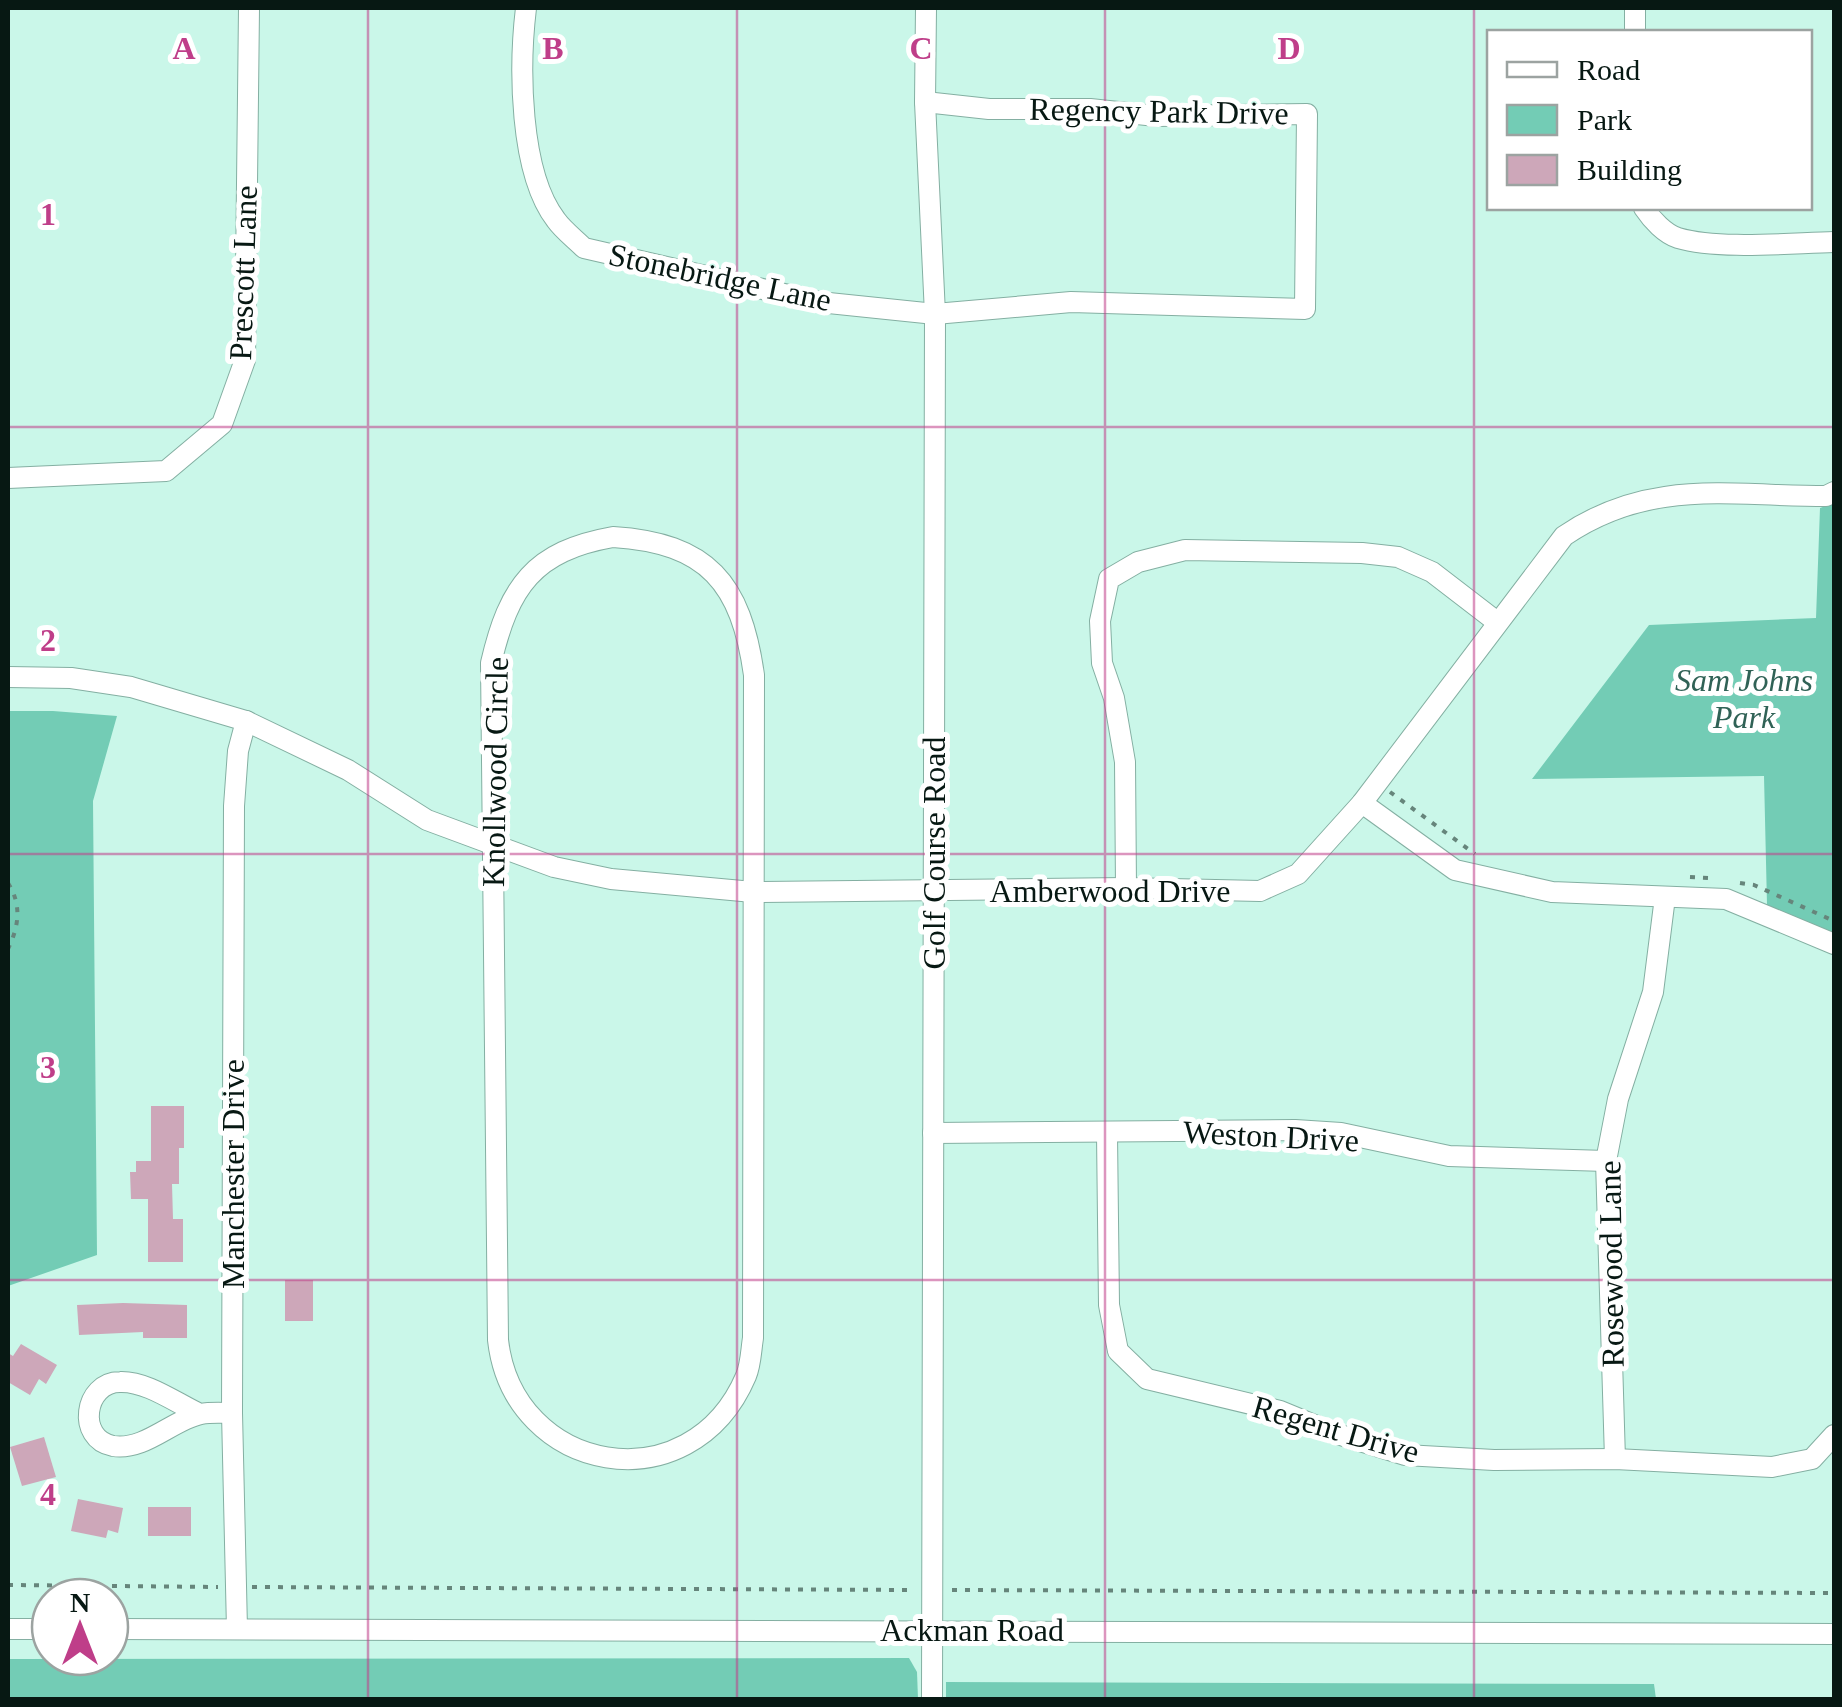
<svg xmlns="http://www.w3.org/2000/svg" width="1842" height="1707" font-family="Georgia,serif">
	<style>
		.green { fill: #73ccb5 }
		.building { fill: #cda7b9 }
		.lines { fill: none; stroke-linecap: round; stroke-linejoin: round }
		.minor-casing { stroke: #84afa2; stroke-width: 22 }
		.path { stroke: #66857b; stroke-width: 4; stroke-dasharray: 5 8; stroke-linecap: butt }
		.minor { stroke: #fff; stroke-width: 20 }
		.grid { fill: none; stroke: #bf3e89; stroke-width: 2.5; stroke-opacity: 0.55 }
		.labels { text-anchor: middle; stroke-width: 10; stroke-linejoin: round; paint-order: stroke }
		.street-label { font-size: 32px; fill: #071813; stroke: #fff }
		.park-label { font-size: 32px; font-style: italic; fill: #306256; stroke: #fff }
		.grid-label { font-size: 32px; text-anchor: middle; font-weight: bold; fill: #bf3e89; stroke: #fff; stroke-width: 10; stroke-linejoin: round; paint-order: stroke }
	</style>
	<rect width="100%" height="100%" fill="#caf7e9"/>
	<g class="green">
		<path d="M1834 503V935L1767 905 1764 776 1532 779 1649 625 1816 618 1820 508Z"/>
		<path d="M8 711H53L117 716 93 801 97 1255 8 1286Z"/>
		<path d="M909 1658 917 1672 918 1699H8V1659Z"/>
		<path d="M946 1682 1654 1684 1656 1699 946 1700Z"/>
	</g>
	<g class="building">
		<path d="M151 1106H184V1148H179V1184H172L173 1219H183V1262H148V1199H131L130 1172H136V1161H151Z"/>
		<rect x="285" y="1280" width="28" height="41"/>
		<path d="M123 1303 187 1305V1338H143V1332L79 1335 77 1305Z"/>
		<path d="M21 1344 57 1365 46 1384 39 1379 30 1395 8 1382V1353L13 1356Z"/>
		<path d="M44 1437 56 1477 22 1486 10 1447Z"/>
		<path d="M78 1499 123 1508 118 1533 108 1530 106 1538 71 1531Z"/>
		<rect x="148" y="1507" width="43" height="29"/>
	</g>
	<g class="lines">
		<defs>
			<g id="minor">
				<path d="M526 8C519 66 519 172 556 220 563 230 575 239 584 248L819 302 935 314 1071 302 1305 309 1307 114 1156 116 1090 109H989L925 102"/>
				<path d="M926 8 925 102 935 314 932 1700"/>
				<path d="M1635 32V8"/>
				<path d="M1644 208C1652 220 1665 234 1678 238 1719 250 1790 243 1834 242"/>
				<path d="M8 478 166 471 222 424 245 360 249 8"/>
				<path d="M613 537C708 543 741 583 754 675L753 1338C751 1350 751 1364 746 1376 690 1507 513 1474 498 1340L491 663C509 586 534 551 613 537Z"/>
				<path d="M8 677 71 678 131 687 246 721 348 770 427 820 554 867 611 879 753 892 1126 888 1260 891 1298 874 1362 803 1564 536C1649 478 1729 496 1826 496L1834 492"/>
				<path d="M1362 803 1455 870 1552 892 1726 899 1834 944"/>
				<path d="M1126 888 1125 762 1114 698 1102 663 1100 621 1109 579 1138 562 1185 550 1362 553 1398 557 1432 572 1497 622"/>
				<path d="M933 1133 1295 1130 1341 1133 1449 1156 1606 1161"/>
				<path d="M1107 1134 1109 1305 1118 1351 1147 1379 1280 1411 1331 1432 1405 1455 1494 1460 1615 1459 1772 1467 1812 1459 1834 1435"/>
				<path d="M200 1414C176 1403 147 1381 120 1382 84 1382 76 1439 113 1446 145 1451 172 1420 201 1414 211 1412 222 1413 232 1413"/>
				<path d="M1615 1459 1606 1161 1618 1099 1653 992 1665 897"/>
				<path d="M8 1629H50"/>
				<path d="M110 1629 1834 1634"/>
				<path d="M237 1629 232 1413 234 806 238 751 246 721"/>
			</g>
		</defs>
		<use href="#minor" class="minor-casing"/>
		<g class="path">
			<path d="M1390 792 1475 854"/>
			<path d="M1690 877 1710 878"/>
			<path d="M8 883C22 905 19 926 8 949"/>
			<path d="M1740 883 1754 885 1834 921"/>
			<path d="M8 1585 218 1587"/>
			<path d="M252 1587 913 1590"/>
			<path d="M952 1590 1834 1593"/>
		</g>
		<use href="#minor" class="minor"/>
	</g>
	<path class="grid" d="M368 8V1700M737 8V1700M1105 8V1700M1474 8V1700M8 427H1834M8 854H1834M8 1280H1834"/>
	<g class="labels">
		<g class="street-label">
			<text transform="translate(1159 111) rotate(1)" y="11">Regency Park Drive</text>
			<text transform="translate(243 273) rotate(-88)" y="11">Prescott Lane</text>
			<text transform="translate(720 277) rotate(12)" y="11">Stonebridge Lane</text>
			<text transform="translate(495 772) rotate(-89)" y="11">Knollwood Circle</text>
			<text transform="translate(934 853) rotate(-90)" y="11">Golf Course Road</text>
			<text x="1110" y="902">Amberwood Drive</text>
			<text transform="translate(1271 1136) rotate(3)" y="11">Weston Drive</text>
			<text transform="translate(233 1174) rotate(-90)" y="11">Manchester Drive</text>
			<text transform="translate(1611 1264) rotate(-91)" y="11">Rosewood Lane</text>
			<text transform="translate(1336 1429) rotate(16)" y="11">Regent Drive</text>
			<text x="972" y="1641">Ackman Road</text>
		</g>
		<g class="park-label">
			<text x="1744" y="691">Sam Johns<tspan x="1744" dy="37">Park</tspan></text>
		</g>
	</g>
	<g class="grid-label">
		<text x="184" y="59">A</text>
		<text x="553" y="59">B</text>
		<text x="921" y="59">C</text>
		<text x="1289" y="59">D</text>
		<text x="48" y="225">1</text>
		<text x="48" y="651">2</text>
		<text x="48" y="1078">3</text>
		<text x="48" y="1505">4</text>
	</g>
	<rect width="1842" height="1707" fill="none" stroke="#071813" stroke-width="20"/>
	<rect x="1487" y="30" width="325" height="180" fill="#ffffff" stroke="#9ca3a1" stroke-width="2.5"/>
	<rect x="1507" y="62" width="50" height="15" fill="#ffffff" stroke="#9ca3a1" stroke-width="2.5"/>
	<text x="1577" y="80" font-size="30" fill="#071813">Road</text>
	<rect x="1507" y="105" width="50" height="30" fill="#73ccb5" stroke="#9ca3a1" stroke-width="2.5"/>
	<text x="1577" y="130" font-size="30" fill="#071813">Park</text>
	<rect x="1507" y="155" width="50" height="30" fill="#cda7b9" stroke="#9ca3a1" stroke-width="2.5"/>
	<text x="1577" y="180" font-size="30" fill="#071813">Building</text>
	<g transform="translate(80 1627)"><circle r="48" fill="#ffffff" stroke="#9ca3a1" stroke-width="2.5"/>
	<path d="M0-8L18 38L0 25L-18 38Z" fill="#bf3e89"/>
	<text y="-15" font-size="28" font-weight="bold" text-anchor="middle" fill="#071813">N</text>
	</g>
</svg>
